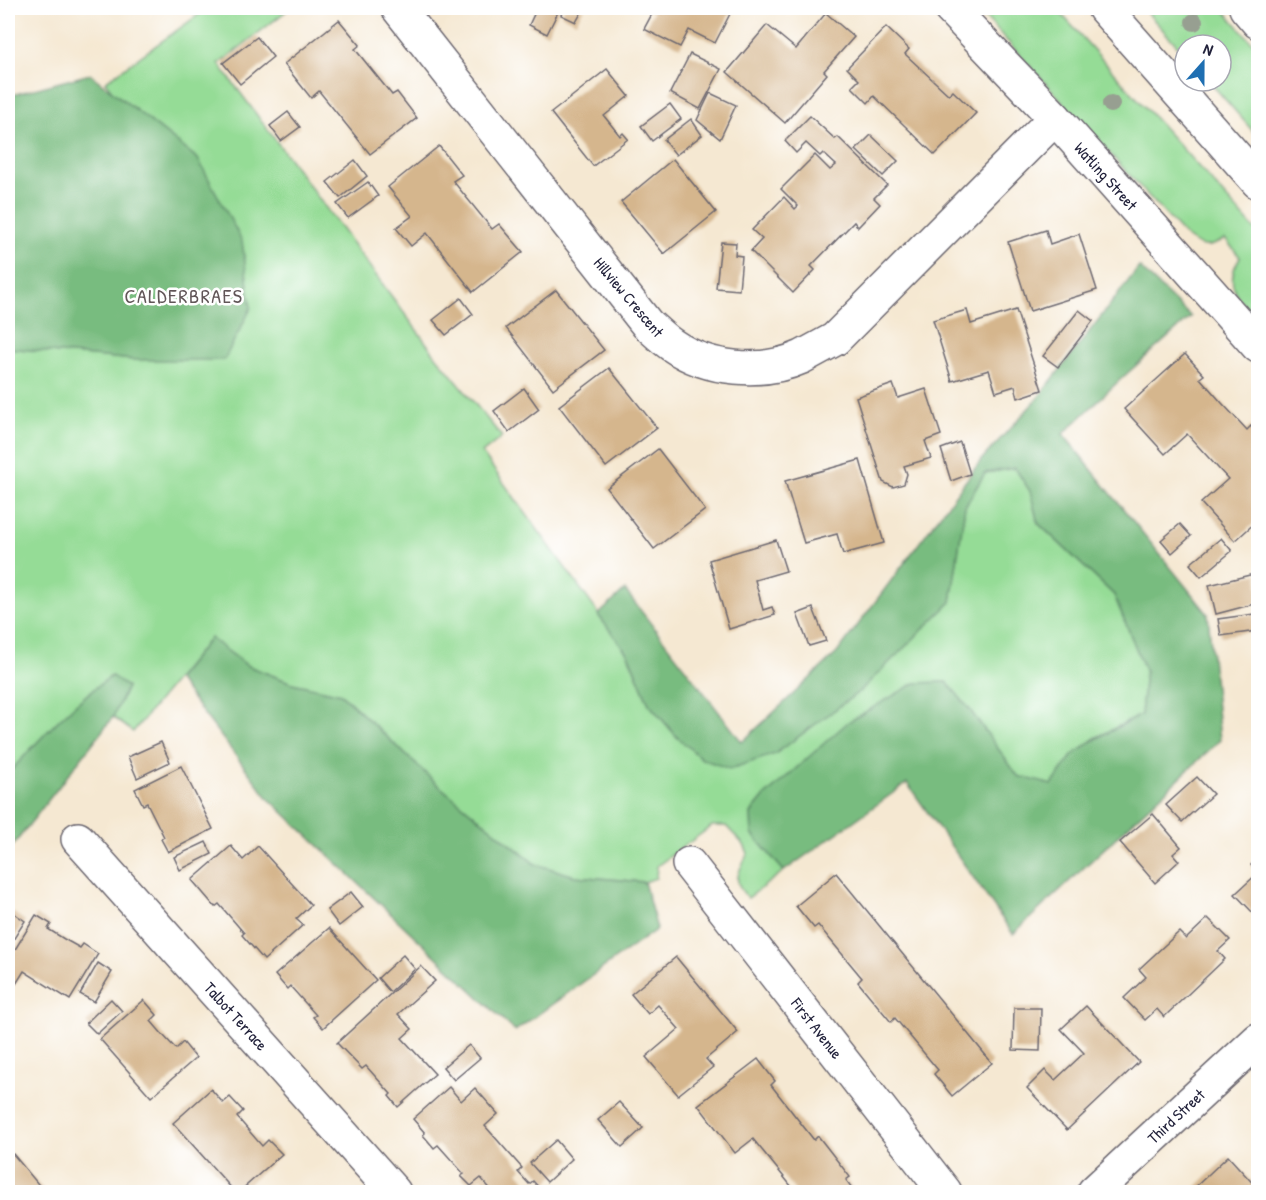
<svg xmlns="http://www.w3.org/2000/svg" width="1266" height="1200" font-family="'Patrick Hand',sans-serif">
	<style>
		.green { fill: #95dc96; stroke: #5c7f68; stroke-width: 1.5 }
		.forest { fill: #78bc7f; stroke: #4d6f5d; stroke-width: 1.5 }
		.building { fill: #d5b68d }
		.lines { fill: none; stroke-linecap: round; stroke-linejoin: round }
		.street-casing { stroke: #6c6770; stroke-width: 36 }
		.secondary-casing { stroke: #6c6770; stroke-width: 36 }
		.street { stroke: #fff; stroke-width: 33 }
		.secondary { stroke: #fff; stroke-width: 33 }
		.tree { fill: #979f91 }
		.labels { text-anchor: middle; stroke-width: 5; stroke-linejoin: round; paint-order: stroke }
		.street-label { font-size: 16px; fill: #22223b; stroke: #fff }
		.quarter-label { font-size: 20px; letter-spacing: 1.5px; fill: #615658; stroke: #fff }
	</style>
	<rect width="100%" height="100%" fill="#fff"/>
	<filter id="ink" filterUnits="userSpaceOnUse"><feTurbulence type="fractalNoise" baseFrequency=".0167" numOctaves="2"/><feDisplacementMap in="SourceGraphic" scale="12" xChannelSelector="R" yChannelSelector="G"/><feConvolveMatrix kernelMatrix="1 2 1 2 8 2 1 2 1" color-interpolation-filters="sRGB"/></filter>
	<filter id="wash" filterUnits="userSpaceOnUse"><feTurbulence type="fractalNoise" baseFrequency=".008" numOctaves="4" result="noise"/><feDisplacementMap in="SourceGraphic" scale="24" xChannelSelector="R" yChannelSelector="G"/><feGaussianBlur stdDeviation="1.35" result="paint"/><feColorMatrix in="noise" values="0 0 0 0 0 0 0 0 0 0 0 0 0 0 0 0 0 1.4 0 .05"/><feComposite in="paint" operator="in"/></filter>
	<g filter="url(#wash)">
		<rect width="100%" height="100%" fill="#f5e8d2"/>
		<g class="green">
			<path d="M208 8H290L219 64 436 356 502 437 482 453 628 654 649 704 678 738 775 754 860 691 951 602 965 506 985 473 1015 468 1030 491 1038 523 1114 595 1145 670 1141 715 1095 738 1072 756 1052 785 1018 777 970 710 947 682 915 683 885 701 804 762 765 796 751 813 752 834 784 871 748 898C731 881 738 873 748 853L744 845 726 826H712L657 866 656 878 644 882 575 876 535 864 439 786 341 694 292 683 248 666 210 638 133 732 113 717 127 687 111 676C72 703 40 739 8 774V348L135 360 198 159 112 91 105 82Z"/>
			<path d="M977 8H1056L1258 233V320C1239 299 1222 286 1240 257L1225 239C1208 249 1202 249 1186 237Z"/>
			<path d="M1143 8H1222L1258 49V137L1209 81H1221V45H1185V54Z"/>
		</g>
		<g class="forest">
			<path d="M90 74 198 159 242 241 251 308 224 360H135L8 348V96Z"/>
			<path d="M1139 267 1191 317 1122 378 1063 434 1208 614 1220 740 1013 934 907 783 784 871 752 834 751 813 765 796 848 722 915 683 947 682 970 710 1018 776 1052 785 1072 756 1092 741 1141 715 1145 670 1114 595 1038 523 1030 491 1015 468 985 473 965 506 951 602 860 691 775 754 730 769 702 759 678 738 649 704 628 654 598 615 625 590 742 742 837 653 982 459 1038 398Z"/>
			<path d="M210 638 248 666 292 683 341 694 439 786 535 864 575 876 644 882 657 929 515 1031 269 799 177 679Z"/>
			<path d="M112 676 127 687 113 717 8 852V774C40 739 72 703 112 676Z"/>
		</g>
		<g id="blocks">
			<g class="building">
				<path d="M537 8H560L547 34 529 25Z"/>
				<path d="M564 8H584L576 22 561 15Z"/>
				<path d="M645 8H733L715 43 689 30 680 47 644 29 653 12Z"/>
				<path d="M826 13 854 37 824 71 827 74 785 123 727 72 767 25 796 49Z"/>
				<path d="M339 20 360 45 355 49 392 95 397 92 417 118 370 154 319 91 311 98 284 64Z"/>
				<path d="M886 27 909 49 905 54 949 95 953 91 976 113 935 155 874 96 868 103 852 87 859 80 847 68Z"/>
				<path d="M257 37 273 57 240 84 223 63Z"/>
				<path d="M690 54 721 69 700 109 670 93Z"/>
				<path d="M607 69 629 96 604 116 620 136 623 133 628 139 593 166 551 113Z"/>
				<path d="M710 93 736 105 720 139 697 120Z"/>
				<path d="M670 104 681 119 652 141 641 126Z"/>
				<path d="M288 112 300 127 281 141 270 126Z"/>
				<path d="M810 116 835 139 838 137 887 185 874 198 880 204 858 227 854 222 811 266 815 270 793 293 751 251 762 239 752 230 784 197 795 209 798 206 781 189 815 155 830 170 836 165 823 153 820 156 806 143 796 153 785 141Z"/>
				<path d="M691 119 702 135 676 155 664 140Z"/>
				<path d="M871 135 898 161 883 176 856 150Z"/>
				<path d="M439 146 462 175 453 181 492 229 499 224 523 252 473 292 427 233 411 246 396 228 412 216 388 187Z"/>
				<path d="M673 159 716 212 664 254 621 202Z"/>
				<path d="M355 160 367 176 340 198 327 182Z"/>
				<path d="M368 182 378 196 348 218 337 204Z"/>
				<path d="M1046 230 1050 244 1079 234 1097 290 1030 311 1008 242Z"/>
				<path d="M721 242 736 243 735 255 742 256 739 290 716 288Z"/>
				<path d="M556 290 604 350 553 389 506 328Z"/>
				<path d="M461 298 473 314 446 335 433 320Z"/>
				<path d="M967 310 971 324 1016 310 1042 390 1018 398 1015 386 996 392 989 370 952 381 933 320Z"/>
				<path d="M1079 310 1093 321 1058 367 1043 356Z"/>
				<path d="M1185 354 1204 375 1200 378 1222 403 1247 430 1251 426 1258 435V520L1235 541 1201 503 1228 479 1187 434 1165 454 1124 409Z"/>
				<path d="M609 368 657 428 606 467 559 406Z"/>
				<path d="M893 384 898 398 926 389 941 435 925 441 931 458 904 466 907 474 904 484 893 487 883 482 856 397Z"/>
				<path d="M524 388 539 409 509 432 494 411Z"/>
				<path d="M960 442 970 474 951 481 941 449Z"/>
				<path d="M658 449 705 510 654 549 607 488Z"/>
				<path d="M860 460 884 543 843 554 837 534 804 543 785 481Z"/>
				<path d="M1180 524 1191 536 1172 553 1161 540Z"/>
				<path d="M1221 538 1232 551 1201 577 1190 564Z"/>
				<path d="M776 540 786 571 755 580 763 610 772 607 775 615 729 629 709 560Z"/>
				<path d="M1258 573V603L1216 614 1209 585Z"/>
				<path d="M813 608 826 641 809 646 797 614Z"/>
				<path d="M1254 614 1257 631 1221 636 1218 619Z"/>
				<path d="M161 742 170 762 137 778 128 757Z"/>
				<path d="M181 766 213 829 168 852 161 839 164 837 147 803 143 805 135 789Z"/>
				<path d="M1197 777 1213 794 1182 822 1166 805Z"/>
				<path d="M1153 814 1181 847 1173 854 1179 861 1155 883 1120 842Z"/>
				<path d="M206 842 212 854 180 870 174 857Z"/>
				<path d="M231 846 243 860 258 846 311 905 296 919 303 925 264 960 242 935 244 933 219 904 215 907 192 880Z"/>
				<path d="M1258 858V914L1256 916 1235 894 1258 873 1251 865Z"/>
				<path d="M836 873 992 1063 952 1096 934 1074 938 1070 895 1018 891 1022 858 982 862 978 818 925 814 928 796 906Z"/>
				<path d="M351 892 363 907 339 926 327 910Z"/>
				<path d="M8 909 25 921 8 948Z"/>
				<path d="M36 915 51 924 48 929 64 939 80 948 83 944 98 954 70 1000 24 971 16 984 8 979V961Z"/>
				<path d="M1208 918 1230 940 1218 951 1225 959 1164 1017 1157 1009 1145 1020 1124 998 1146 977 1139 969 1179 932 1186 939Z"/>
				<path d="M329 928 376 980 323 1028 313 1017 316 1015 290 986 287 989 275 975Z"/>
				<path d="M403 955 415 969 390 992 378 978Z"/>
				<path d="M676 957 738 1032 706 1059 713 1067 678 1095 646 1057 679 1029 658 1005 648 1014 631 994Z"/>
				<path d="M98 963 112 972 94 1002 80 994Z"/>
				<path d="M421 966 435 981 398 1014 412 1029 402 1038 435 1074 398 1107 389 1096 391 1094 366 1066 362 1069 337 1043Z"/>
				<path d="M111 999 122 1011 97 1034 86 1023Z"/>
				<path d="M144 1000 157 1015 151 1021 163 1035 176 1049 183 1042 196 1058 151 1097 100 1039Z"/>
				<path d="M1086 1006 1139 1062 1067 1130 1027 1088 1045 1070 1055 1080 1084 1053 1061 1029Z"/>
				<path d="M1014 1008H1041L1040 1051 1013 1050Z"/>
				<path d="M469 1045 480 1058 454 1080 443 1067Z"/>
				<path d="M758 1059 775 1081 771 1085 814 1140 818 1136 850 1177 846 1180 855 1192H796L753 1139 735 1153 698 1105Z"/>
				<path d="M449 1087 461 1101 475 1088 498 1114 485 1126 522 1168 518 1172 529 1184 533 1181 543 1192H493L481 1178 471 1186 461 1176 464 1174 438 1145 434 1148 423 1135 425 1133 413 1119Z"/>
				<path d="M211 1089 223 1103 230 1097 243 1111 237 1117 262 1146 268 1140 282 1154 239 1192H235L173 1123Z"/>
				<path d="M619 1102 643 1128 622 1147 598 1120Z"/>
				<path d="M556 1140 572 1159 547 1182 530 1163Z"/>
				<path d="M13 1154 38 1184 46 1192H8V1159Z"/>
				<path d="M1228 1156 1258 1189V1192H1190Z"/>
			</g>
		</g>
	</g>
	<g filter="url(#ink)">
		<use href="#blocks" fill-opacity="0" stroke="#6c6770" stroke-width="1.5"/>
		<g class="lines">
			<defs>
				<g id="street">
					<path d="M398 8 647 324C655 331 663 339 672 345 708 370 762 375 802 357 813 351 824 345 835 339L1055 118"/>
					<path d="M950 8 1055 118 1258 346"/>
					<path d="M1246 8 1258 22"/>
					<path d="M78 839 394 1192"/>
					<path d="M689 864 945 1192"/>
					<path d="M1094 1192 1258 1040"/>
				</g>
				<path id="secondary" d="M1104 8 1258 182"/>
			</defs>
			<use href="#street" class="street-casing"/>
			<use href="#secondary" class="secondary-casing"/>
			<use href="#street" class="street"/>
			<use href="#secondary" class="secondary"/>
		</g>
		<g class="tree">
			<circle cx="1194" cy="22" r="9"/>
			<circle cx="1111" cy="104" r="9"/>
		</g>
	</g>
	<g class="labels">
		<g class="street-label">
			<text transform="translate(1106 176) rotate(48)" y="6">Watling Street</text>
			<text transform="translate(629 297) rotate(50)" y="6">Hillview Crescent</text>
			<text transform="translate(236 1016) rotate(48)" y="6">Talbot Terrace</text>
			<text transform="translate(817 1028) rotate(52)" y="6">First Avenue</text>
			<text transform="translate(1176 1116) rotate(-43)" y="6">Third Street</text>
		</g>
		<g class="quarter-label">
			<text x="184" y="303">CALDERBRAES</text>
		</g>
	</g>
	<rect width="1266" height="1200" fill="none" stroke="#fff" stroke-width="30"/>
	<g transform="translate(1203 63) rotate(21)"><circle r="28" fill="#ffffff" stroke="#a7a7b1" stroke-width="1.5"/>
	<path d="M0-4.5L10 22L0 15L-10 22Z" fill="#1f6fb2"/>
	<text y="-9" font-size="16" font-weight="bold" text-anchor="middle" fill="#22223b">N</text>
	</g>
</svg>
